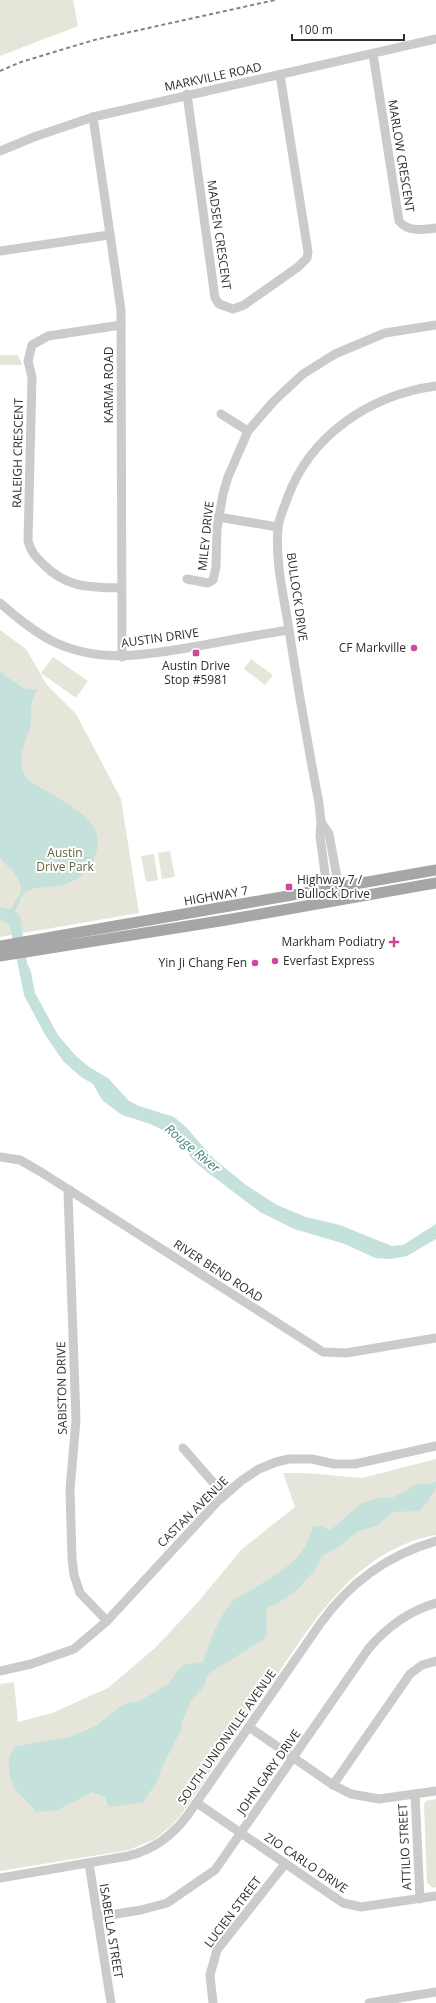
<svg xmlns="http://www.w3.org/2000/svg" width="436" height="2003" font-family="'Open Sans',sans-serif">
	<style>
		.green { fill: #e6e5da }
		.water { fill: #c4e1dc }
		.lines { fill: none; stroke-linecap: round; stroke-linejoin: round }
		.minor { stroke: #cbcbcb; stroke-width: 9 }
		.major { stroke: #a6a6a6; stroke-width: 11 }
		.rail { stroke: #838383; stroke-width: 2; stroke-dasharray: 4 3; stroke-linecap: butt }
		.poi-dot { fill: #cf469c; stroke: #fff; stroke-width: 1.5 }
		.labels { text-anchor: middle; stroke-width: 4; stroke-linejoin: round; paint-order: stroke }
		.street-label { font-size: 12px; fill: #2e2e2e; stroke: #fff }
		.poi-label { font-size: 12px; fill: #2e2e2e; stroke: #fff; text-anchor: end }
		.park-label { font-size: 12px; fill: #646341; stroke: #fff }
		.water-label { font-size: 13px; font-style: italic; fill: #438076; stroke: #fff }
	</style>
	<rect width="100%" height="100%" fill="#fff"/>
	<g class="green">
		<path d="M0 0H73L78 26 0 56Z"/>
		<path d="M0 355H18L22 365H0Z"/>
		<path d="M0 630 26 649 47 685 76 714 121 799 139 913 0 937Z"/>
		<path d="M53 657 88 681 76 698 41 673Z"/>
		<path d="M251 659 273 675 265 685 244 669Z"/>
		<path d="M170 851 175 877 162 879 158 853Z"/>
		<path d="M154 854 158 880 146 882 141 856Z"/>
		<path d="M436 1459V1535C352 1550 309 1629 265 1693 237 1733 209 1774 181 1815L170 1827 155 1839 129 1850 0 1871V1684L14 1682 18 1722 52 1713 108 1688 155 1648 199 1601 242 1549 295 1507 283 1473H305L362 1478Z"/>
		<path d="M436 1799V1887L433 1888 427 1883 424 1805 426 1801Z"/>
	</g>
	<g class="water">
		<path d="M0 672 25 689 38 690C27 703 34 712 30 727 26 742 18 756 23 771 26 782 37 785 45 790 66 804 107 820 96 853 89 876 71 886 48 887 40 888 31 887 25 893 21 895 18 906 15 911L20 916 27 963 31 972 35 993 58 1035 75 1055 89 1067 108 1078 129 1101 139 1106 174 1117 186 1127 214 1159 246 1185 277 1205 306 1217 340 1225 392 1246 403 1245 436 1224V1239L407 1256 391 1259 375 1258 345 1244 294 1229 260 1212 202 1168 191 1158 183 1145 171 1134 150 1124 122 1115 102 1100 93 1084 81 1077 63 1061 44 1033 24 995 10 926 0 918V907L10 909 12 907C14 902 20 895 21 890 22 876 7 868 0 857Z"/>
		<path d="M436 1481V1488L427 1503 419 1511 392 1512 378 1525 357 1532 337 1548 322 1556 314 1571 298 1589 278 1603 268 1607 266 1611 267 1631 264 1639 208 1674 203 1688 191 1700 182 1722 180 1732 162 1767 157 1782 143 1802 109 1807 105 1797 92 1792 58 1810 36 1812C22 1792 10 1794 9 1765 9 1756 10 1752 17 1746L70 1737 96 1726 120 1707 128 1703 138 1702 168 1684 177 1671 184 1665 203 1662C210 1642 217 1619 232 1602 236 1597 245 1594 250 1591 277 1574 307 1559 313 1525L319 1527 322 1525 328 1530H331L360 1504 378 1498H392L417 1484H432Z"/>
	</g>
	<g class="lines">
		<g class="minor">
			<path d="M373 54 399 221C408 232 422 230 436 228"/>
			<path d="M187 94 215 298 219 304 233 309 244 305 298 267 307 258 308 252 280 75"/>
			<path d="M93 117 121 310 122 657"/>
			<path d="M0 151 34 137 93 117 436 39"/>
			<path d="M0 251 109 235"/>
			<path d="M221 414 248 431"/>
			<path d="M218 517 278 527"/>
			<path d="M187 579 208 583 213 580 216 567 217 528 223 494 228 477 248 431 260 417 274 401 303 374 335 354 385 333 436 325"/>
			<path d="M120 588C88 587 67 588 43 564 35 556 31 552 28 541L32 377 28 361 32 345 48 336 121 325"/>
			<path d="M0 603C16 617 33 631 52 641 97 663 139 656 187 648 221 642 255 635 289 630"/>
			<path d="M321 822 329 834 341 899"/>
			<path d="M327 888 320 836 321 822 319 803C308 746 298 688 289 630 284 596 275 563 278 528 279 518 284 508 287 499 310 435 370 395 436 386"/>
			<path d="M0 1157 20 1160 41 1172 323 1352 346 1353 436 1338"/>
			<path d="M70 1190 68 1193 76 1420 70 1490 72 1558 74 1575 80 1593 107 1621"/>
			<path d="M183 1448 224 1495"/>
			<path d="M0 1671 31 1664 74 1649 107 1621 218 1501 241 1481 259 1469 276 1462 289 1459H312L334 1464H355L436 1446"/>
			<path d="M249 1727 333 1785 351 1794 379 1799 436 1791"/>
			<path d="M333 1785 410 1674 422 1665 436 1661"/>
			<path d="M415 1794 420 1899"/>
			<path d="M197 1803 343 1903 361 1907 436 1896"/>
			<path d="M89 1863 111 2003"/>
			<path d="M0 1878 128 1856C153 1850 172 1836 187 1816L320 1624C349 1583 387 1555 436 1541"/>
			<path d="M97 1917 141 1910 167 1903 215 1870 369 1648C387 1627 409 1611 436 1603"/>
			<path d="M213 2003 210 1975 217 1950 285 1864"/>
			<path d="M369 2003 436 1992"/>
		</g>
		<g class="major">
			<path d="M0 946 436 870"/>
			<path d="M0 956 226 920 436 883"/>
		</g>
		<path class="rail" d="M0 71 21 62 94 40 275 0"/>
	</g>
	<g class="poi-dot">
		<circle cx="414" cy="648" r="4"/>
		<rect x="192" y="649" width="8" height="8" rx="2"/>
		<rect x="285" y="883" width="8" height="8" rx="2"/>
		<path d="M392 936h4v4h4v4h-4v4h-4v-4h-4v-4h4z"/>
		<circle cx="275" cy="961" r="4"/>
		<circle cx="255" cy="963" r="4"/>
	</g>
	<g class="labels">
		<g class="street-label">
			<text transform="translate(213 77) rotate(-12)" y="4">MARKVILLE ROAD</text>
			<text transform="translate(401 156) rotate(81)" y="4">MARLOW CRESCENT</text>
			<text transform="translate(219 235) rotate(82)" y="4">MADSEN CRESCENT</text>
			<text transform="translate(109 385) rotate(-90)" y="4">KARMA ROAD</text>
			<text transform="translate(18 453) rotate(-89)" y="4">RALEIGH CRESCENT</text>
			<text transform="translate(206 536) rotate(-84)" y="4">MILEY DRIVE</text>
			<text transform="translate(297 597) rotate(82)" y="4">BULLOCK DRIVE</text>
			<text transform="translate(160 638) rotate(-8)" y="4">AUSTIN DRIVE</text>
			<text transform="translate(216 896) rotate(-10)" y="4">HIGHWAY 7</text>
			<text transform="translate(218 1271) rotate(33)" y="4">RIVER BEND ROAD</text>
			<text transform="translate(62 1388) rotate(-91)" y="4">SABISTON DRIVE</text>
			<text transform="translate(193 1512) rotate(-45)" y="4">CASTAN AVENUE</text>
			<text transform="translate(227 1737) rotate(-55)" y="4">SOUTH UNIONVILLE AVENUE</text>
			<text transform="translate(269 1772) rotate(-55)" y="4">JOHN GARY DRIVE</text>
			<text transform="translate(405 1847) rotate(-93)" y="4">ATTILIO STREET</text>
			<text transform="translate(306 1863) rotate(34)" y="4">ZIO CARLO DRIVE</text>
			<text transform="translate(233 1912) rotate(-53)" y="4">LUCIEN STREET</text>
			<text transform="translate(111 1931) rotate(81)" y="4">ISABELLA STREET</text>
		</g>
		<g class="poi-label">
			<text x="406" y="652">CF Markville</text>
			<text x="196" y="670" text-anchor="middle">Austin Drive<tspan x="196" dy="14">Stop #5981</tspan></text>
			<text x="297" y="884" text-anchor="start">Highway 7 /<tspan x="297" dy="14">Bullock Drive</tspan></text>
			<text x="385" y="946">Markham Podiatry</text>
			<text x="283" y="965" text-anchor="start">Everfast Express</text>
			<text x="247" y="967">Yin Ji Chang Fen</text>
		</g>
		<g class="park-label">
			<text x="65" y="857">Austin<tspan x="65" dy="14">Drive Park</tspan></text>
		</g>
		<g class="water-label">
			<text transform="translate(193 1148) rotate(40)" y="5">Rouge River</text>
		</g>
	</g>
	<path d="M292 34v6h112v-6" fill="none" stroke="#2e2e2e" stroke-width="2"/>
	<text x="298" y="34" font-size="12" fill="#2e2e2e" stroke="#ffffff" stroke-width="3" paint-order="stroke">100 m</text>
</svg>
